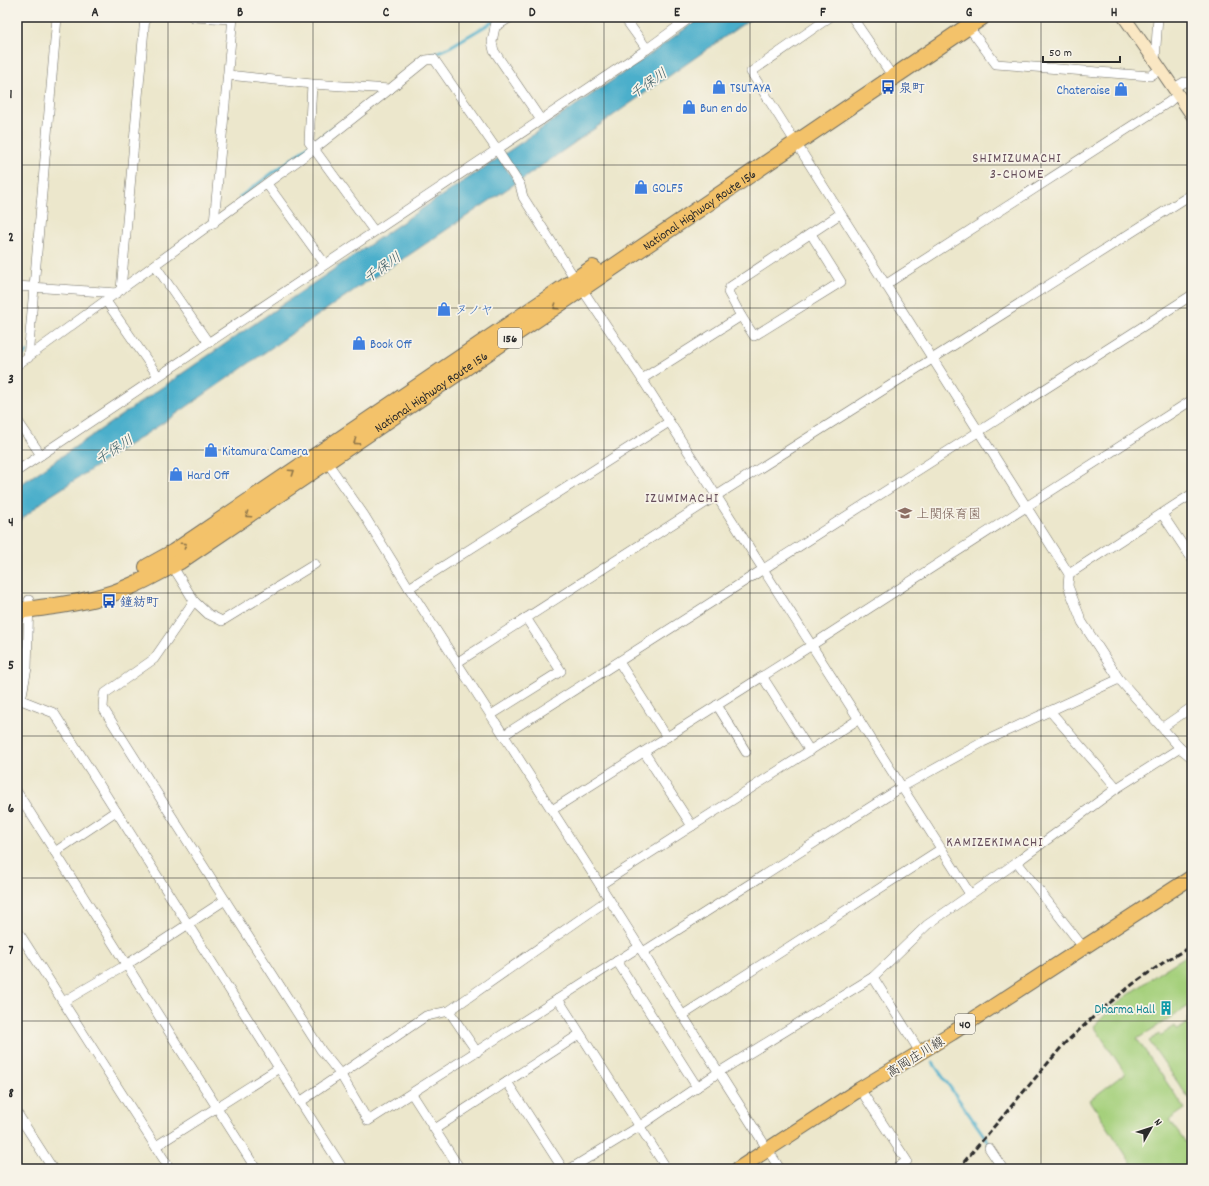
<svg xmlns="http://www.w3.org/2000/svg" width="1209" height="1186" font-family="Dekko,'Klee One',sans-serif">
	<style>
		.green { fill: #a5d07c; stroke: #687e54 }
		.water { fill: #4cafcb; stroke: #3c6d7b }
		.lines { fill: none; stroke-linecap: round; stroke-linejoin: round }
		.stream { stroke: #4cafcb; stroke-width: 3 }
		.street-casing { stroke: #6f6d63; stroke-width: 10 }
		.secondary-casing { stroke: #6f6d63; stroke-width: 14 }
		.primary-casing { stroke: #6f6d63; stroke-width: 16 }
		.highway-casing { stroke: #6f6d63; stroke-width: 18 }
		.street { stroke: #fff; stroke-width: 9 }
		.secondary { stroke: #fae7c3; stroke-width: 12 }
		.primary { stroke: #f3c26a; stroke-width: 14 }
		.highway { stroke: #f3c26a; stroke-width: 16 }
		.rail { stroke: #2b2b2b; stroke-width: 3; stroke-dasharray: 6 3; stroke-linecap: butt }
		.oneway { stroke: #8f764a }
		.grid { fill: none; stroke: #2b2b2b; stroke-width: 1; stroke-opacity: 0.55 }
		.labels { text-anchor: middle; stroke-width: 3.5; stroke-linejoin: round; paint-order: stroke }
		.shield { fill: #f7f3e8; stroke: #686764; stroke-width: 1 }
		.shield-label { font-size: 12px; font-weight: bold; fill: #2b2b2b }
		.shop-label { font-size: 13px; fill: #366cbe; stroke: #f7f3e8; text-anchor: start }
		.transit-label { font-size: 13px; fill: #164399; stroke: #f7f3e8; text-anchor: start }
		.street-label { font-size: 13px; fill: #2b2b2b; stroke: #f7f3e8 }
		.education-label { font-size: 13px; fill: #785e54; stroke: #f7f3e8; text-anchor: start }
		.culture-label { font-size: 13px; fill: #0d838f; stroke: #f7f3e8; text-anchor: end }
		.water-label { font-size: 14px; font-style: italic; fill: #375963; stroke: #f7f3e8 }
		.neighbourhood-label { font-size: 14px; letter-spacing: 1px; fill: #664e5b; stroke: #f7f3e8 }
		.neatline { fill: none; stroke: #2b2b2b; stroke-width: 1.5 }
		.grid-label { font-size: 13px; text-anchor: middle; font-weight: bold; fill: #2b2b2b }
	</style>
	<rect width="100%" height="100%" fill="#f7f3e8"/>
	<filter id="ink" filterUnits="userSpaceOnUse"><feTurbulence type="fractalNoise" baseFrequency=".025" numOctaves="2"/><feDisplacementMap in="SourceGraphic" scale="8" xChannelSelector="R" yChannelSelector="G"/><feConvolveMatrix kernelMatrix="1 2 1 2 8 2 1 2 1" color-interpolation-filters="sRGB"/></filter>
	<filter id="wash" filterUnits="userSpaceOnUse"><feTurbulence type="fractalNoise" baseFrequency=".012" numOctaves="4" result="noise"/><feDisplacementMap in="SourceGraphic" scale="16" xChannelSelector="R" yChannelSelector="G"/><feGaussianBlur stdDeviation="0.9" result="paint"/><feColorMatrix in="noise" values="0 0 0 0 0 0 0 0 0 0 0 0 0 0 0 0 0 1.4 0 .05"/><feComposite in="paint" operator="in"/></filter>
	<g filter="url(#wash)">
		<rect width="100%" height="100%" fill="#ece7cc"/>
		<g class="green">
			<path d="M1192 952V1004L1137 1039 1185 1109 1169 1120 1191 1150 1192 1169H1135L1090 1100 1125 1073 1094 1026 1116 1004 1159 973Z"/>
			<path d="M1192 1014V1053L1188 1056 1192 1063V1103L1149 1041 1159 1034 1160 1036 1175 1026 1178 1030 1189 1022 1187 1018Z"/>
		</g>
		<g class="water">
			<path d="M701 17H753L520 181 503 155 648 56Z"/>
			<path d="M499 158 516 183 403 259 360 286 172 417 47 498 17 523V487L423 208Z"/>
		</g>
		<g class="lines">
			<g class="stream">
				<path d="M425 57 448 48 494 21"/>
				<path d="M240 197 335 127"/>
				<path d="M17 359 27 352"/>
				<path d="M933 1063 992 1147"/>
			</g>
		</g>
	</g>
	<g filter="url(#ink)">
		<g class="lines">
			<defs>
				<g id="street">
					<path d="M193 17 233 19"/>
					<path d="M497 17 492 42 494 51 541 120"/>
					<path d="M624 17 647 49"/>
					<path d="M830 17 751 72 1069 574 1068 586 1082 622 1119 679 1180 748 1192 758"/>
					<path d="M852 17 893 77"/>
					<path d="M968 26 996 64 1150 76 1161 69"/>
					<path d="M495 27 511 17"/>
					<path d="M1155 61 1158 17"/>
					<path d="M228 75 312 84 390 89 426 60 434 59 497 150 520 185 523 197 572 274 642 379 970 894"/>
					<path d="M312 84 309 142 374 231"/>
					<path d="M1174 88 1184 82 1192 83"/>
					<path d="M267 184 325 264"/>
					<path d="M214 223 233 17"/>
					<path d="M155 265 208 342"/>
					<path d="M885 285 1169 102 1178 94"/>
					<path d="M17 286 117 293"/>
					<path d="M121 290 145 17"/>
					<path d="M106 301 158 376"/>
					<path d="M741 316 754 336 841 282 811 234"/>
					<path d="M28 358 57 17"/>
					<path d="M17 365 314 149 390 89"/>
					<path d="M642 379 741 316 728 292 730 287 840 214"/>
					<path d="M17 420 41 455"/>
					<path d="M327 462 364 515 409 588 609 899 780 1169"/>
					<path d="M17 471 647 49 691 17"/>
					<path d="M1162 514 1192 559"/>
					<path d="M170 562 194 601 208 614 222 621 315 564"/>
					<path d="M1069 574 1192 494"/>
					<path d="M409 588 669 422"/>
					<path d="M194 601 154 659 104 694 103 708 225 900 321 1050 341 1075 368 1121 639 947"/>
					<path d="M458 662 716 496 1192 194"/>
					<path d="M619 662 667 737"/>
					<path d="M762 676 810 751"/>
					<path d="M21 700 54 713 343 1169"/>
					<path d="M17 703 21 700 27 668 29 600"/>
					<path d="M717 705 746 752"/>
					<path d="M1050 711 1117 788"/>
					<path d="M491 715 561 671 526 618"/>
					<path d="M1163 727 1192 707"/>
					<path d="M504 735 1192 295"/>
					<path d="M644 752 692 826"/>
					<path d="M17 792 256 1169"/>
					<path d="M552 810 812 645 1192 400"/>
					<path d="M55 852 116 811"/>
					<path d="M1017 862 1083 947"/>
					<path d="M600 885 859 719"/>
					<path d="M17 930 170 1169"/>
					<path d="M643 952 902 787 983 742 1119 679"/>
					<path d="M617 961 697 1087"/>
					<path d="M873 977 920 1052"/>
					<path d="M558 999 667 1169"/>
					<path d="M63 1002 126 965 225 900"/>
					<path d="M449 1011 477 1052"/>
					<path d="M683 1015 941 849"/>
					<path d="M507 1082 563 1169"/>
					<path d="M860 1089 907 1161 895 1169"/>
					<path d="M412 1094 460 1169"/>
					<path d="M300 1102 426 1016 449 1011 609 899"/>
					<path d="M17 1113 53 1169"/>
					<path d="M435 1129 580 1034"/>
					<path d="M156 1146 279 1068"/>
					<path d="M989 1148 1003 1169"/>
					<path d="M570 1169 640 1126 719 1072 873 977 927 925 1017 862 1117 788 1180 748"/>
				</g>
				<path id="secondary" d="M1124 17 1155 61 1192 115"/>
				<path id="primary" d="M738 1169 860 1089 952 1033 1192 877"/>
				<g id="highway">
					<path d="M147 567 174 552 593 268"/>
					<path id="s1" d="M17 611C49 607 83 603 113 593 137 585 158 573 180 561L982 17"/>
				</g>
			</defs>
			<use href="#street" class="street-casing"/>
			<use href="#secondary" class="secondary-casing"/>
			<use href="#primary" class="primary-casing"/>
			<use href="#highway" class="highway-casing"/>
			<use href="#street" class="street"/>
			<use href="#secondary" class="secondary"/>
			<use href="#primary" class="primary"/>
			<use href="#highway" class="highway"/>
			<path class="rail" d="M958 1169 1065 1043 1101 1010 1133 984 1167 960 1192 946"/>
		</g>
		<defs><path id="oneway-chevron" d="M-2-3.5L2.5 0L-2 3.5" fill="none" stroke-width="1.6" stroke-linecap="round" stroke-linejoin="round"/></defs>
		<g class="oneway">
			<use href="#oneway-chevron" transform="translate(556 307) rotate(146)"/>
			<use href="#oneway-chevron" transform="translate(356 442) rotate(146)"/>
			<use href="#oneway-chevron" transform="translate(292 472) rotate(-34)"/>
			<use href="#oneway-chevron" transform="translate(248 515) rotate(146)"/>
			<use href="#oneway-chevron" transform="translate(184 545) rotate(-34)"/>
		</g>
	</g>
	<path class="grid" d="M168 17V1169M313 17V1169M459 17V1169M604 17V1169M750 17V1169M896 17V1169M1041 17V1169M17 165H1192M17 308H1192M17 450H1192M17 593H1192M17 736H1192M17 878H1192M17 1021H1192"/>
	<defs>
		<symbol id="shop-bare" viewBox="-9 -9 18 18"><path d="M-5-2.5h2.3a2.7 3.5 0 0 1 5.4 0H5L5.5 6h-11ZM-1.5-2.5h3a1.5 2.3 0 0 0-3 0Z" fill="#3f7fe0" stroke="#f7f3e8" stroke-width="2.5" paint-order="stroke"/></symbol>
		<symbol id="bus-bare" viewBox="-9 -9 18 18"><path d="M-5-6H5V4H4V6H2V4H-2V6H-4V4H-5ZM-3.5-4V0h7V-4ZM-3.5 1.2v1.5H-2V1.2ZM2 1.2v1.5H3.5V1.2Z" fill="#1a4fb4" stroke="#f7f3e8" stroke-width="2.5" paint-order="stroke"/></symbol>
		<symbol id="school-bare" viewBox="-9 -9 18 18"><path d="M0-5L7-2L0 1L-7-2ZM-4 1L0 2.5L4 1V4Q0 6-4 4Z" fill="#8d6e63" stroke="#f7f3e8" stroke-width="2.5" paint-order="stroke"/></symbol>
		<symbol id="building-bare" viewBox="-9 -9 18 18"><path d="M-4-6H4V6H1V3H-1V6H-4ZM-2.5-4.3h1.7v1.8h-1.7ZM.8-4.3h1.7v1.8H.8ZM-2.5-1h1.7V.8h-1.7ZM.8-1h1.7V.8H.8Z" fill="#0f9aa8" stroke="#f7f3e8" stroke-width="2.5" paint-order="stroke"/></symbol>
	</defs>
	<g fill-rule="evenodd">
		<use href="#shop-bare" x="709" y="77" width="20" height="20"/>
		<use href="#bus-bare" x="878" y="77" width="20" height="20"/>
		<use href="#shop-bare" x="1111" y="79" width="20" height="20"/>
		<use href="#shop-bare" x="679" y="97" width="20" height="20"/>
		<use href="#shop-bare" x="631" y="177" width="20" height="20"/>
		<use href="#shop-bare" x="434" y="299" width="20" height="20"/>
		<use href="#shop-bare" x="349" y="333" width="20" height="20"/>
		<use href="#shop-bare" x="201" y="440" width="20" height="20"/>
		<use href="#shop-bare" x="166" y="464" width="20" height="20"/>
		<use href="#school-bare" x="895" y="503" width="20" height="20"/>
		<use href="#bus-bare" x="99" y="591" width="20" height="20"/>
		<use href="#building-bare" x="1156" y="998" width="20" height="20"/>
	</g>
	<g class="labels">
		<g class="shield">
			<rect x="498" y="328" width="24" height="20" rx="3"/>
			<rect x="955" y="1014" width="20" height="20" rx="3"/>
		</g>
		<g class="shield-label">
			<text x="510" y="342">156</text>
			<text x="965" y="1028">40</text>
		</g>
		<g class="shop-label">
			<text x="730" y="92">TSUTAYA</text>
			<text x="1110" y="94" text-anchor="end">Chateraise</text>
			<text x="700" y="112">Bun en do</text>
			<text x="652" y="192">GOLF5</text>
			<text x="455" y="314">ヌノヤ</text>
			<text x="370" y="348">Book Off</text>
			<text x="222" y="455">Kitamura Camera</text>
			<text x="187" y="479">Hard Off</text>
		</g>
		<g class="transit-label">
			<text x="899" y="92">泉町</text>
			<text x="120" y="606">鐘紡町</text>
		</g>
		<g class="street-label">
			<text dy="5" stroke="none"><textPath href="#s1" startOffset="799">National Highway Route 156</textPath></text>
			<text dy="5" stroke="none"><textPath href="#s1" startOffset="475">National Highway Route 156</textPath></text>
			<text transform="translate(915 1056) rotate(-32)" y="5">高岡庄川線</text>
		</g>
		<g class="education-label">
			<text x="916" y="518">上関保育園</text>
		</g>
		<g class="culture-label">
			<text x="1155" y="1013">Dharma Hall</text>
		</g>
		<g class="water-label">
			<text transform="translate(648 83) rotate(-35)" y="5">千保川</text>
			<text transform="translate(382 267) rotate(-35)" y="5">千保川</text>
			<text transform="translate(114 449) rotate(-33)" y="5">千保川</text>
		</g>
		<g class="neighbourhood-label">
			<text x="1017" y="162">SHIMIZUMACHI<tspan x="1017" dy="16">3-CHOME</tspan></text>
			<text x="682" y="502">IZUMIMACHI</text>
			<text x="995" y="846">KAMIZEKIMACHI</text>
		</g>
	</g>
	<rect width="1209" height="1186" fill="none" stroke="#f7f3e8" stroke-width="44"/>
	<g transform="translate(1151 1128) rotate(51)" stroke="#f7f3e8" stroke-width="3" paint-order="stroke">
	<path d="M0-3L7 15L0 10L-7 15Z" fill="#2b2b2b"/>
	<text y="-6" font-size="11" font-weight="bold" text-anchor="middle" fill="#2b2b2b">N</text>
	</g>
	<path d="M1043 56v6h77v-6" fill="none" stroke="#2b2b2b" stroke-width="2"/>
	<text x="1049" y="56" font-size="12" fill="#2b2b2b" stroke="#f7f3e8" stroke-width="3" paint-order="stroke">50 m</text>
	<rect x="22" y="22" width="1165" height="1142" class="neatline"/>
	<g class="grid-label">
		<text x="95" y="16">A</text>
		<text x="240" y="16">B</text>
		<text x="386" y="16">C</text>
		<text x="532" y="16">D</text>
		<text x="677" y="16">E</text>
		<text x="823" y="16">F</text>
		<text x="969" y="16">G</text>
		<text x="1114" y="16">H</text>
		<text x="11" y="98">1</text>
		<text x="11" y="241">2</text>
		<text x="11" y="383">3</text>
		<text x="11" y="526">4</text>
		<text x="11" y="669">5</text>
		<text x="11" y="812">6</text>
		<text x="11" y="954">7</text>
		<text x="11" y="1097">8</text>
	</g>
</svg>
